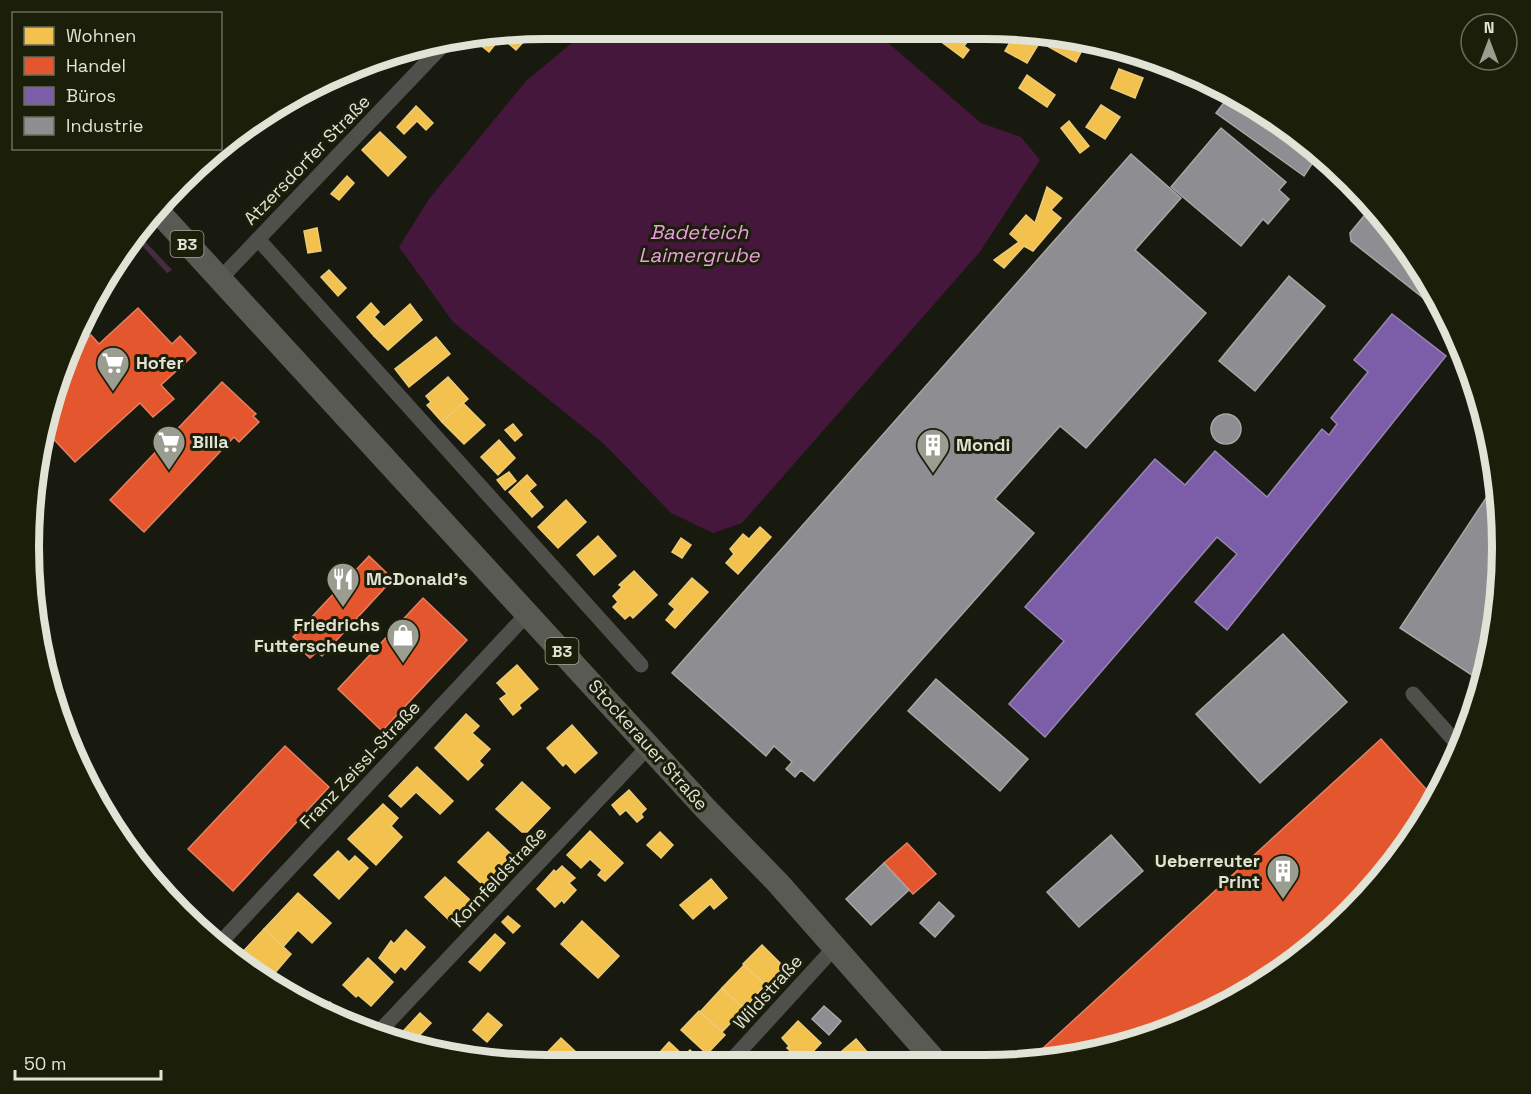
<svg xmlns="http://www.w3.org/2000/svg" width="1531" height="1094" font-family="'Space Grotesk',sans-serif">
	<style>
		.green { fill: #472c41 }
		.water { fill: #45173d }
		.homes { fill: #f2c14e; stroke: #edcb77; stroke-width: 1.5 }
		.shops { fill: #e4572e; stroke: #e38160; stroke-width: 1.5 }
		.offices { fill: #7b5ea7; stroke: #9986b5; stroke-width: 1.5 }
		.industry { fill: #8d8d92; stroke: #a6a7a6; stroke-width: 1.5 }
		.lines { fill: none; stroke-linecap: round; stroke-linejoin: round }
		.minor { stroke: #4f504b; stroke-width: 15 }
		.primary { stroke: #595a53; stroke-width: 24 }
		.labels { text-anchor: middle; stroke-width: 6; stroke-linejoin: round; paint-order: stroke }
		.shield { fill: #1b1f0a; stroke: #a5a899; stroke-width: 1.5 }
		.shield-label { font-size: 16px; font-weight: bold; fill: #e0e3d6 }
		.street-label { font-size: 18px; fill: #e0e3d6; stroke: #1b1f0a }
		.poi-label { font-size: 18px; font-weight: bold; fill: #e0e3d6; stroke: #1b1f0a; text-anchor: start }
		.water-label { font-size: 20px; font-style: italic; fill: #ef9fe1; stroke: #1b1f0a }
		.rim { fill: none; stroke: #e0e3d6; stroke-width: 8 }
	</style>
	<rect width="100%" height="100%" fill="#181a0f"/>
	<path class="green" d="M138 234 172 270 167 273 135 238Z"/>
	<path class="water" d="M589 29H872L981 123 1021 137 1040 160 979 253 742 523 713 533 671 513 604 444 453 322 399 247 429 199 526 81Z"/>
	<g class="homes">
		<path d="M947 29H954L969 40 964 46 969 50 963 58 939 40Z"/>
		<path d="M518 32 526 39 516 50 501 37 489 52 479 44 483 39 482 37Z"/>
		<path d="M1016 32 1044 35 1027 63 1005 51Z"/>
		<path d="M1056 36 1082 50 1076 62 1049 47Z"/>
		<path d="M1119 69 1143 78 1135 98 1111 88Z"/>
		<path d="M1027 75 1055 95 1047 107 1019 88Z"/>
		<path d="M1101 105 1120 117 1105 139 1086 127Z"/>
		<path d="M416 106 433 123 426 130 417 121 404 134 397 127Z"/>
		<path d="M1069 121 1089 146 1080 153 1061 128Z"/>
		<path d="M380 132 406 157 388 176 362 150Z"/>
		<path d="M347 176 354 183 339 200 331 194Z"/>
		<path d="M1047 187 1062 198 1051 210 1061 218 1033 251 1024 246 1004 268 994 260 1019 242 1010 234 1026 215 1035 223Z"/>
		<path d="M317 228 321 251 308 253 304 231Z"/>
		<path d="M329 270 346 288 338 296 321 277Z"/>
		<path d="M371 303 379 312 374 317 384 327 374 336 357 317Z"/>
		<path d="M410 304 422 320 388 350 374 336Z"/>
		<path d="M436 337 450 354 409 387 395 369Z"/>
		<path d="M448 377 468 399 442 422 427 405 431 402 426 396Z"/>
		<path d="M463 403 485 425 464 444 442 422Z"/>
		<path d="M513 424 522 435 515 441 505 430Z"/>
		<path d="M499 440 515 458 498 475 481 457Z"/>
		<path d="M509 472 516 481 505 490 497 480Z"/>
		<path d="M527 475 536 485 529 491 543 507 532 517 509 492Z"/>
		<path d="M566 500 586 522 558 548 538 527Z"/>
		<path d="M760 527 771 537 738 574 726 563 734 554 730 549 743 534 749 539Z"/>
		<path d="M598 536 616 556 594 575 577 555Z"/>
		<path d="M681 538 691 545 682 558 672 552Z"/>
		<path d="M634 571 657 595 633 618 630 615 625 619 613 607 618 602 613 596 622 587 619 585Z"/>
		<path d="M692 578 708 592 675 628 666 620 675 609 669 604Z"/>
		<path d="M517 665 538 689 519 705 521 708 513 715 500 699 507 694 497 683Z"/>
		<path d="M466 714 479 726 472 733 490 749 479 761 483 765 468 780 435 748Z"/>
		<path d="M572 725 597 753 575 773 566 763 563 766 547 748Z"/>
		<path d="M417 767 453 801 440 814 416 792 401 807 389 796Z"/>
		<path d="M522 782 550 808 527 832H522L496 809Z"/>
		<path d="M629 790 646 809 641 814 643 817 637 822 626 810 620 815 612 805Z"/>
		<path d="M383 804 398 818 391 826 402 837 376 865 348 839Z"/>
		<path d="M590 831 623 863 605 881 598 875 602 870 590 859 581 868 567 855Z"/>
		<path d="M488 832 513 856 484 886 458 862Z"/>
		<path d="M660 832 673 845 661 858 647 845Z"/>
		<path d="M338 851 349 862 355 856 368 868 339 899 314 875Z"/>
		<path d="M562 866 575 878 569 883 576 890 564 903 562 900 555 907 537 889 554 870 556 872Z"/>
		<path d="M445 877 470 900 450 921 425 897Z"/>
		<path d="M711 879 727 898 714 909 710 904 693 919 680 905Z"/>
		<path d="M298 893 331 923 312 943 298 930 283 947 264 929Z"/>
		<path d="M508 916 520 926 513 933 502 922Z"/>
		<path d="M582 921 619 956 598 978 561 944Z"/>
		<path d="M264 929 291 954 268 981 235 960Z"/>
		<path d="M406 930 425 947 405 970 401 966 395 973 379 958 391 941 394 944Z"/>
		<path d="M495 934 505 943 480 971 469 962Z"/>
		<path d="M762 945 786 969 768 988 743 964Z"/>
		<path d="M368 958 393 982 371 1006 358 995 356 997 343 985Z"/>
		<path d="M744 965 765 985 744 1009 722 988Z"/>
		<path d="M722 988 744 1009 722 1032 700 1012Z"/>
		<path d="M330 1002 354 1025H353L320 1013Z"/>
		<path d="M699 1011 725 1035 707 1054 681 1030Z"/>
		<path d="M420 1013 431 1023 416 1039 424 1046 421 1049 394 1041Z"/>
		<path d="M488 1013 502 1025 487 1042 473 1030Z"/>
		<path d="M798 1021 821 1043 805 1060 798 1053 796 1056 787 1048 789 1046 782 1038Z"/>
		<path d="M561 1038 577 1053 566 1064H536Z"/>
		<path d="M856 1039 873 1059 870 1062H840L835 1057Z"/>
		<path d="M669 1042 684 1056 690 1050 704 1063 652 1064 651 1062Z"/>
	</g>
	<g class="shops">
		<path d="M138 308 172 344 180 336 196 353 161 385 174 399 153 417 140 403 75 462 47 432 65 374 69 371 67 368 72 352 91 335 99 344Z"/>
		<path d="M222 382 256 414 253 416 259 422 239 442 234 437 144 532 110 500Z"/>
		<path d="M369 556 393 579 322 656 317 652 310 658 295 644 298 641 293 637Z"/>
		<path d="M423 598 467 640 382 731 338 689Z"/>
		<path d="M1381 739 1435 799 1395 863 1326 937 1183 1026 1052 1061H1029Z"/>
		<path d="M285 746 329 787 233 891 188 849Z"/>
		<path d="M907 843 936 874 913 894 884 863Z"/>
	</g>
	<path class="offices" d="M1392 314 1446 356 1227 630 1195 602 1237 554 1217 537 1045 737 1009 704 1064 641 1025 607 1155 459 1185 485 1215 451 1267 497 1322 429 1329 435 1337 424 1331 418 1368 372 1354 360Z"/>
	<g class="industry">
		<path d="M1226 100 1257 122 1263 114 1316 158 1304 176 1216 113Z"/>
		<path d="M1221 128 1286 182 1279 190 1289 199 1268 224 1263 219 1241 246 1171 187Z"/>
		<path d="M1131 154 1181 198 1135 250 1206 313 1086 448 1060 426 995 499 1034 533 814 781 801 770 795 777 786 769 792 762 774 746 766 756 672 673Z"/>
		<path d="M1373 205 1433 288 1446 316 1351 241 1350 233Z"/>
		<path d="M1289 276 1325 306 1255 391 1219 361Z"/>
		<circle cx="1226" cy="429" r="15"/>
		<path d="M1498 480 1501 581 1484 683 1400 628Z"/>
		<path d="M1283 634 1347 702 1260 783 1196 714Z"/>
		<path d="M936 679 1028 759 1000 791 908 711Z"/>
		<path d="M1111 835 1143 871 1079 927 1047 892Z"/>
		<path d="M884 863 909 890 871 925 846 899Z"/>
		<path d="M939 902 954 916 935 937 920 923Z"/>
		<path d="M824 1006 841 1021 829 1035 812 1019Z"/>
	</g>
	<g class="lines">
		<g class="minor">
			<path d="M258 239 641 665"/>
			<path d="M220 279 446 42"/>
			<path d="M1413 694 1460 747"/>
			<path d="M220 943 528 613"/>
			<path d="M377 1034 649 746"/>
			<path d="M729 1063 835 947"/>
		</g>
		<path class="primary" d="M155 208 705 808 778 883 936 1062"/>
	</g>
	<defs>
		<symbol id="supermarket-pin" viewBox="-11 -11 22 30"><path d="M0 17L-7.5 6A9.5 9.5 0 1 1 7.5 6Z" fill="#9a9d90" stroke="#1b1f0a"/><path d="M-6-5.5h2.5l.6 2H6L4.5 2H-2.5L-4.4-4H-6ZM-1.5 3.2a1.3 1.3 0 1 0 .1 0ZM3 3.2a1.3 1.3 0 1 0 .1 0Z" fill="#fff"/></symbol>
		<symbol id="building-pin" viewBox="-11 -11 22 30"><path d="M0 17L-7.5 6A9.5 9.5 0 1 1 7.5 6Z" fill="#9a9d90" stroke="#1b1f0a"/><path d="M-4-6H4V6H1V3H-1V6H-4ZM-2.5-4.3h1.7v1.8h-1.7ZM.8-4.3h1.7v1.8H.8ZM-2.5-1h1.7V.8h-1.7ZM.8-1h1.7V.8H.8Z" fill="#fff"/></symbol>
		<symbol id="restaurant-pin" viewBox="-11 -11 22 30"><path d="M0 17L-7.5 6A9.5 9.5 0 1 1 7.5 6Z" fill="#9a9d90" stroke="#1b1f0a"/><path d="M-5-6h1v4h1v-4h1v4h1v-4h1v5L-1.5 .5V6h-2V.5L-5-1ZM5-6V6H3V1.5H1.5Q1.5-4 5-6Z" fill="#fff"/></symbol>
		<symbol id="shop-pin" viewBox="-11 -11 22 30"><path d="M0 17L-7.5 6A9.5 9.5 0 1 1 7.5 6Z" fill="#9a9d90" stroke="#1b1f0a"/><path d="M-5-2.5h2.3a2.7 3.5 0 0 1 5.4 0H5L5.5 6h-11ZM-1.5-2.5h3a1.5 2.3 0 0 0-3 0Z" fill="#fff"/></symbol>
	</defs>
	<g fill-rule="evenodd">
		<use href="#supermarket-pin" x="94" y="344" width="38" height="52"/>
		<use href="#supermarket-pin" x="150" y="423" width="38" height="52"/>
		<use href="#building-pin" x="914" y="426" width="38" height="52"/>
		<use href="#restaurant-pin" x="324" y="560" width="38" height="52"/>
		<use href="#shop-pin" x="384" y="616" width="38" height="52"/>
		<use href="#building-pin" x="1264" y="852" width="38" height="52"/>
	</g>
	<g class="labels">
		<g class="shield">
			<rect x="170.5" y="231" width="33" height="26" rx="4.5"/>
			<rect x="545.5" y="638" width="33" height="26" rx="4.5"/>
		</g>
		<g class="shield-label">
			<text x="187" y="250">B3</text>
			<text x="562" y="657">B3</text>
		</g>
		<g class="street-label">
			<text transform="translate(307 160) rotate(-46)" y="6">Atzersdorfer Straße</text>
			<text transform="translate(648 745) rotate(48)" y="6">Stockerauer Straße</text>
			<text transform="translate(360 765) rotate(-47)" y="6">Franz Zeissl-Straße</text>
			<text transform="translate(499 877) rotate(-47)" y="6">Kornfeldstraße</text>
			<text transform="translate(768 992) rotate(-48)" y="6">Wildstraße</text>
		</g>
		<g class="poi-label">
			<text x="136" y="369">Hofer</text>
			<text x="192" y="448">Billa</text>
			<text x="956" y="451">Mondi</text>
			<text x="366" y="585">McDonald's</text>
			<text x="380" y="631" text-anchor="end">Friedrichs<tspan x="380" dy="21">Futterscheune</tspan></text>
			<text x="1260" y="867" text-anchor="end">Ueberreuter<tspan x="1260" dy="21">Print</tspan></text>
		</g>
		<g class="water-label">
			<text x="699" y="239">Badeteich<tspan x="699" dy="23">Laimergrube</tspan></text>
		</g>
	</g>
	<path d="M0 0H1531V1094H0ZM547 39H984A508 508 0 0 1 1492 547V547A508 508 0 0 1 984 1055H547A508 508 0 0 1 39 547V547A508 508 0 0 1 547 39Z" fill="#1b1f0a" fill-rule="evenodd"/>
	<path class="rim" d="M547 39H984A508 508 0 0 1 1492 547V547A508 508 0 0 1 984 1055H547A508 508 0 0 1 39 547V547A508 508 0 0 1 547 39Z"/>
	<rect x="12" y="12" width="210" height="138" fill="#1b1f0a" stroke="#6a6d5c" stroke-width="1.5"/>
	<rect x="24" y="27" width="30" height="18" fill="#f2c14e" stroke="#6a6d5c" stroke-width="1.5"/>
	<text x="66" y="42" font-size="18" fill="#e0e3d6">Wohnen</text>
	<rect x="24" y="57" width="30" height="18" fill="#e4572e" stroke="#6a6d5c" stroke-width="1.5"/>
	<text x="66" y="72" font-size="18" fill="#e0e3d6">Handel</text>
	<rect x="24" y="87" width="30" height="18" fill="#7b5ea7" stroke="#6a6d5c" stroke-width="1.5"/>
	<text x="66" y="102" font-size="18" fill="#e0e3d6">Büros</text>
	<rect x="24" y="117" width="30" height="18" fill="#8d8d92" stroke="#6a6d5c" stroke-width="1.5"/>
	<text x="66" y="132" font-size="18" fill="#e0e3d6">Industrie</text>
	<g transform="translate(1489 42)"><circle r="28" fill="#1b1f0a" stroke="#6a6d5c" stroke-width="1.5"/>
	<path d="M0-4.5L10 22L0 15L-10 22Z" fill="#9a9d90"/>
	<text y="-9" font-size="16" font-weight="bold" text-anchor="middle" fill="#e0e3d6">N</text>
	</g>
	<path d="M15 1070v9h146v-9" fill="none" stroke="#e0e3d6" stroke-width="3"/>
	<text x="24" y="1070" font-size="18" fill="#e0e3d6" stroke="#1b1f0a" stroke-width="4.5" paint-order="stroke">50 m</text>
</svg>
